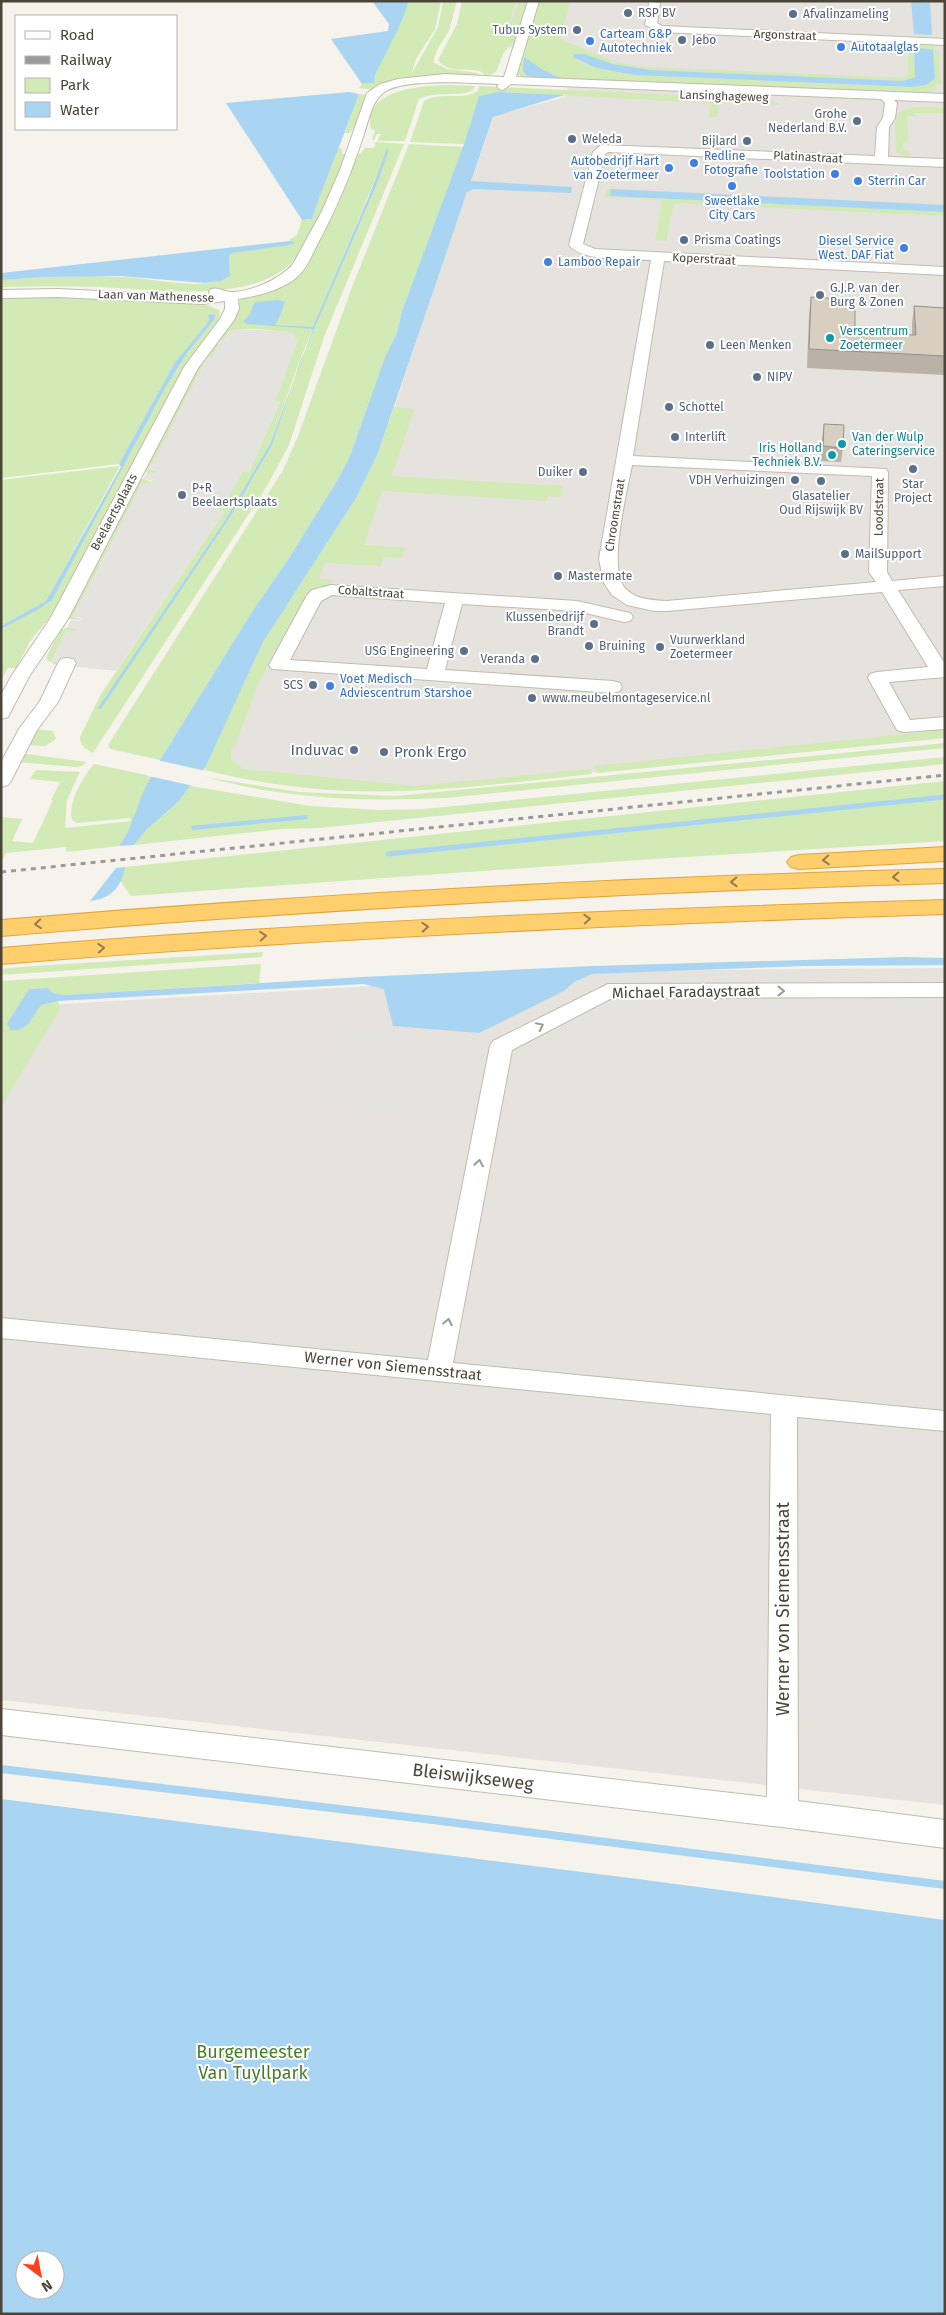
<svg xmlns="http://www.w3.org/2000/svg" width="946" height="2315" font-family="'Fira Sans',sans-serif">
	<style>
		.industrial { fill: #e6e2dd }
		.green { fill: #d2eab5; fill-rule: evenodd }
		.parking { fill: #e5e3e0 }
		.water { fill: #a9d4f2; fill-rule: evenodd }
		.pier { fill: #f6f3ec }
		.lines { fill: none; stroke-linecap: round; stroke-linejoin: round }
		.stream-far1 { stroke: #a9d4f2; stroke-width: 5 }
		.stream { stroke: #a9d4f2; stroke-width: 8 }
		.minor-casing { stroke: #c2bbae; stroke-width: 2 }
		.highway-casing { stroke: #e0a43c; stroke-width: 2 }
		.minor { fill: #fff; fill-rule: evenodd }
		.highway { fill: #ffcf6e; fill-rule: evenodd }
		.rail { stroke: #9a9a9a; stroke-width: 3; stroke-dasharray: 5 5; stroke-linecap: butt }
		.wall { fill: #bab2a6 }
		.building { fill: #d8cfc1; stroke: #979187 }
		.oneway { stroke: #937c4e }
		.oneway2 { stroke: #9c9892 }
		.service-dot { fill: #5c6f8a; stroke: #fff; stroke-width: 2 }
		.shop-dot { fill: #3f7fe0; stroke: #fff; stroke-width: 2 }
		.culture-dot { fill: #0f9aa8; stroke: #fff; stroke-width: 2 }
		.labels { text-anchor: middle; stroke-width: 4; stroke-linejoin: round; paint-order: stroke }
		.far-service-label { font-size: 12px; fill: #4e5e75; stroke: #fff; text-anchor: start }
		.far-shop-label { font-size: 12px; fill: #366cbe; stroke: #fff; text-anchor: start }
		.far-street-label { font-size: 12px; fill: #4b4439; stroke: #fff }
		.far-culture-label { font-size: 12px; fill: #0d838f; stroke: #fff; text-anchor: start }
		.service-label { font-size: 15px; fill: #4e5e75; stroke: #fff; text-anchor: end }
		.street-label { font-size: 15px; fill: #4b4439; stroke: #fff }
		.near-street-label { font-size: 18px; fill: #4b4439; stroke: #fff }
		.near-park-label { font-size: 18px; fill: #4a7f2a; stroke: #fff }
	</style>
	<rect width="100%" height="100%" fill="#f6f3ec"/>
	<g class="industrial">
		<path d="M513 1H945V735L556 776 409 787 210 769 284 621 380 453 432 292 494 116 565 97 571 77 499 42Z"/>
		<path d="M945 968V1805L1 1700V1080L46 1005 597 973 703 970Z"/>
	</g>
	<g class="green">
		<path d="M409 1H441L435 29 416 59 411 75 438 27 443 1H457L449 31 437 50 433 62 447 69 478 73V78L440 77 375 90 359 88 362 84 374 83 375 75Z"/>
		<path d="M462 1H516L502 46 519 1H529L514 41 504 52 496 72 483 78 484 74 480 71C467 68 446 73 438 60L457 24Z"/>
		<path d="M539 1H570L560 39 615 62 645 67 905 78 908 75V48L904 44 934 46V50L939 52 941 84H936V90L925 93 905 94 522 77 517 74ZM921 48 933 50 935 79 901 87 635 75C619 73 582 69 573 56L584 54 612 64 652 70 903 81 915 77 914 50Z"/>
		<path d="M531 83 876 97 871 100 526 85Z"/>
		<path d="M448 85 475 86 473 90C459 98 438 90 419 99L405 141H377L381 134H377L374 140H372L375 130 371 129C363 89 420 86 448 85Z"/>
		<path d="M479 86 719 97 771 101 781 105 719 102 717 117H709L711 103 499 92 473 116 464 144 410 142 424 101C441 91 463 101 478 91Z"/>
		<path d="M359 94 368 95 357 123 350 133H345Z"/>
		<path d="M912 107 945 108V113H915L914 116H907L908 142H903V149L909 153V158L896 152 895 127 898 113Z"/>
		<path d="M376 142 404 144 324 337 289 445 267 486 93 753C86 749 80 746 80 737L101 694 224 512 215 510H219L242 473 239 472H249L280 402 271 401 275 400 277 395 298 339H294L295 336C284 330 241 326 229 332L224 340 221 341 213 356 216 357 149 469 158 471 153 474 144 472C163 435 180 397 201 361 215 337 232 330 240 300L306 261 322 237 357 154H360L365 148H374ZM389 146 377 184 300 362 272 445 232 514 101 708H99L224 522 270 444 299 362Z"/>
		<path d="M409 144 463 147 402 311 397 333 385 357 350 456 337 481 289 558 252 612 160 760 110 749 108 745 283 470 298 436 351 290Z"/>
		<path d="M339 147 342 149V154H345C333 187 315 241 289 265 245 304 154 289 100 287 67 286 34 286 1 287V280C41 277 81 275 121 277 151 277 204 293 230 276L229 256 232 253 294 244 289 240 297 235 302 220H309Z"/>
		<path d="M607 189H611V196L945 212V216L674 203 666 241 655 240 662 200 605 197Z"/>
		<path d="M26 295 199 302 219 310C225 324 196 351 187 362L51 616 31 640 16 668H8L1 680V629L47 604 165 388 187 353 214 320 213 314 208 315 209 321 174 364 119 464 1 478V296Z"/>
		<path d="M394 407 415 409 391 476 563 486 561 497 548 496 547 501 382 491 364 545 405 548 402 558 383 557 381 566 324 563 319 579 333 580 330 586 316 588 309 596 274 652 258 684 235 746 231 749V759L243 769 415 786 590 769 592 774C511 782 428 794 346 791 298 789 250 781 204 770L263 642 356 498 378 453Z"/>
		<path d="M120 466 46 601 1 626V480Z"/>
		<path d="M143 479 152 482 151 484H142L73 617 83 620 69 619 138 481Z"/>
		<path d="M68 627 78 629 51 661 61 662 58 666 47 660V655L61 630Z"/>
		<path d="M33 729 53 731 56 739 45 746 25 745 30 743 33 739 29 737H33L29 735 35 734Z"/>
		<path d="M945 730V738L597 773 594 766Z"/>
		<path d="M945 743V748L446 798C395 800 344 801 293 794 263 791 233 784 204 777L299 792 396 796Z"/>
		<path d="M21 753 86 762 82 766 77 767 16 762Z"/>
		<path d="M945 757V764L319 828 282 829 134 845 146 830 178 802 191 786 310 806 380 810 424 809Z"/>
		<path d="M94 764 151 776 128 832 119 846 66 852V847L6 853 1 863V817L22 819 12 841 33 843 53 800H51L60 782 30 779 36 770 80 772 67 800 65 828 131 821 130 818 77 823 72 820C68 801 83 777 94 764Z"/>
		<path d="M945 781V841L637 860 131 896 120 881 125 867Z"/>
		<path d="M263 952 262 957 1 975V969L33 966Z"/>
		<path d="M261 964 259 983 65 995 53 993 48 988 29 989 36 1011 41 1005 58 1001 60 1009 1 1107V981Z"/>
	</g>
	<g class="parking">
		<path d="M240 329 291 332 295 335V339H298L278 395 275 400 271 401 280 402 249 472H239L242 473 237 483 219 510H215L224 512 116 671 60 665 61 662 51 661 66 631H77L76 628 68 627 71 620 80 621 83 619 73 617 142 483H152L151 480 143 479 147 473H154L158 471 149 470 207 357H216L213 356 221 340H224L230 331Z"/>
		<path d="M336 1033 487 1042 470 1118 332 1105 325 1098 320 1079Z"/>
	</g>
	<g class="water">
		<path d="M372 1H409C402 24 387 50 375 75L374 83 362 84 331 39 388 31 389 24Z"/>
		<path d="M911 1 930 3 932 35 914 34Z"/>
		<path d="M921 48 933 50 935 79 926 85 911 87 635 75 596 68 573 57 575 54H584L612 64 651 70 903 81 915 77 914 50Z"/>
		<path d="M524 57 543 70 561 78 527 76 523 71Z"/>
		<path d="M349 92 359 94C344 136 326 177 312 219L302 220 226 103Z"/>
		<path d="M499 92 564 95 493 117 471 181 572 187 571 193 473 189 467 192 378 453 356 498 263 642 206 766 178 802 146 830 134 845 119 846 128 832 144 790 160 760 252 612 289 558 337 481 350 456 385 357 397 333 402 311 464 144 479 96Z"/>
		<path d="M388 146V152L377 184 300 362 272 445 232 514 101 709 98 708 224 522 270 444 313 329 248 324 243 322 249 315 252 314 250 313 255 302 278 300 285 302C282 309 279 321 274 325L313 327 369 196Z"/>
		<path d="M611 189 945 205V212L610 196Z"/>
		<path d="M290 241 295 243 290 245 232 253 229 256 230 276 221 281 205 283 120 276 46 277 1 280V273Z"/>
		<path d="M211 314 215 315 214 320 187 353 165 388 52 600 39 609 1 629V626L46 601 121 467 119 464 174 364 209 321 208 315Z"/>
		<path d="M307 815 308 819 192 830 191 826Z"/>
		<path d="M125 867C121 888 110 899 90 901L116 868Z"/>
		<path d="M905 957 945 958V965L805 966 592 974 574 982 564 991 479 1033 393 1026 384 989 363 984 58 1001 41 1005C30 1019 28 1033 9 1030L10 1028 7 1024 29 989 48 988 53 993 65 995 362 977 593 966Z"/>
		<path d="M1 1799 638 1879 945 1920V2314H1ZM25 2260H55V2290H25Z"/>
	</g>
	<path class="pier" d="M157 760 206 771 194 786 148 776Z"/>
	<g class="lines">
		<path class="stream-far1" d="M388 854 945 797"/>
		<path class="stream" d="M1 1769 433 1820 945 1885"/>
		<defs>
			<g id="minor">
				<path d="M528 1H539L516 77 945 94V102L894 100 897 103 895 118 889 127 888 157 945 159V167L608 152 605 154 583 244 595 249 945 267V275L664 261 633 456 886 469 888 472 887 572 892 581 945 576V586L898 590 945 664V677L889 682 910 720 945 717V729L904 732 897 730 868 678 870 674 877 672 928 667 882 592 667 611H654L627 605 612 595 604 583 599 559 651 260C630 259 582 262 569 245L593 152 601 145 875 156 877 127 883 118 885 103 881 99 511 84 503 90 499 89 497 86 499 84C473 83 407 78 386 91 371 100 369 121 363 137 351 174 336 210 317 245 312 255 307 268 297 277 282 290 258 296 238 299L239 309 234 320 198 368 68 619 30 675 10 713 8 717 1 719V695L12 675 50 619 184 367 220 319 225 309V301L203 304 58 297 1 298V290L58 289 203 296 211 295 209 292 211 289C218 287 223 291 230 292 251 292 279 280 293 264L322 211 340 170 367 93 380 84 398 79 445 74 504 77ZM632 465 872 476 869 572 876 582 667 601C652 600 635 600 624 587 608 567 627 491 632 465Z"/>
				<path d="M648 1 660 3 657 23 662 26 945 39V45L660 32 645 25 649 4Z"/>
				<path d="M331 585 577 601 630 613 633 617 630 621 624 622 577 611 462 604 445 670 613 681 620 683 622 687 620 691 613 693 272 669 269 665 307 595 312 590ZM332 595 445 603 427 669 290 660 321 601Z"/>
				<path d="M67 658 73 659 76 663 58 702 37 730 11 781 8 785 1 787V762L19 729 40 701 58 663 61 659Z"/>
				<path d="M945 983V997L612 998 512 1050 453 1363 945 1411V1431L797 1417 798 1801 945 1820V1848L782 1827 1 1735V1709L767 1797 771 1414 1 1338V1318L428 1360 490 1046 493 1041 608 984Z"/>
			</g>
			<g id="highway">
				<path d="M945 847V861L799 869 791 867 787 862 791 857 799 855Z"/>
				<path d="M945 869V883C630 892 315 909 1 936V920C315 894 630 877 945 869Z"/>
				<path d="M945 900V914C630 924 315 938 1 964V948C315 922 630 909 945 900Z"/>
			</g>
		</defs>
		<use href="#minor" class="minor-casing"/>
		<use href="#highway" class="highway-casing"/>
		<use href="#minor" class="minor"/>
		<use href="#highway" class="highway"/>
		<path class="rail" d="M1 872 945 775"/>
	</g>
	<g class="wall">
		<path d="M811 297 855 331 912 335V324L914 306 945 308V375L807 368 809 315Z"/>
		<path d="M824 424 843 448 841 462 821 461 822 439Z"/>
	</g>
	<g class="building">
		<path d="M811 297 855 300V331L881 334 916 335 914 306 945 308V356L809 349Z"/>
		<path d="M824 424 844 425 843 448 823 446Z"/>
	</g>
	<defs><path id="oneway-chevron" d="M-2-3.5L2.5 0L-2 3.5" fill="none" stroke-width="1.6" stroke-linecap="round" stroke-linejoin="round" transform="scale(1.25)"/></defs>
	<g class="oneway">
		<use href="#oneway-chevron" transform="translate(826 860) rotate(177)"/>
		<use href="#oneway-chevron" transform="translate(896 877) rotate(178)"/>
		<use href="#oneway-chevron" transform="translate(734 882) rotate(178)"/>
		<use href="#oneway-chevron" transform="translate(587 919) rotate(-3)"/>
		<use href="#oneway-chevron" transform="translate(38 924) rotate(175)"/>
		<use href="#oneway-chevron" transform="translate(425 927) rotate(-3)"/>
		<use href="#oneway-chevron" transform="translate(263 936) rotate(-4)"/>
		<use href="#oneway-chevron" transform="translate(101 948) rotate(-4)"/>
	</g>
	<g class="oneway2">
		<use href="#oneway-chevron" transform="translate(781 991)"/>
		<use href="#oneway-chevron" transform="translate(540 1026) rotate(-26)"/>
		<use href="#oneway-chevron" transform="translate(479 1163) rotate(-80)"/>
		<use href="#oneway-chevron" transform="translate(448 1322) rotate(-79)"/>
	</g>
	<g class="service-dot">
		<circle cx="628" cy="13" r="5"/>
		<circle cx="793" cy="14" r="5"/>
		<circle cx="577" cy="30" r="5"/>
		<circle cx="682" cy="40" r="5"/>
		<circle cx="857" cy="121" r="5"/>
		<circle cx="572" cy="139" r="5"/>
		<circle cx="747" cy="141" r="5"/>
		<circle cx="684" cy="240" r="5"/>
		<circle cx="820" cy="295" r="5"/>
		<circle cx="710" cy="345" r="5"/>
		<circle cx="757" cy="377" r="5"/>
		<circle cx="669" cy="407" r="5"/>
		<circle cx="675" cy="437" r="5"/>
		<circle cx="913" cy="469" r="5"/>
		<circle cx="583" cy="472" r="5"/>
		<circle cx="795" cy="480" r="5"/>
		<circle cx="821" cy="481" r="5"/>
		<circle cx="182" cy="495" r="5"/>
		<circle cx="845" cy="554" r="5"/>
		<circle cx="558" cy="576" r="5"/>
		<circle cx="594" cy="624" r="5"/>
		<circle cx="589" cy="646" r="5"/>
		<circle cx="660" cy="647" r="5"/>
		<circle cx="464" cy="651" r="5"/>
		<circle cx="535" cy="659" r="5"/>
		<circle cx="313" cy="685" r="5"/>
		<circle cx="532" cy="698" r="5"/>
		<circle cx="354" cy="750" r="5"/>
		<circle cx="384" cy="752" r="5"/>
	</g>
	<g class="shop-dot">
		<circle cx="590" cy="41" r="5"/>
		<circle cx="841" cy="47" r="5"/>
		<circle cx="694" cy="163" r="5"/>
		<circle cx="669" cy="168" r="5"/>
		<circle cx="835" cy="174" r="5"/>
		<circle cx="858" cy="181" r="5"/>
		<circle cx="732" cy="186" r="5"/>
		<circle cx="904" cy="248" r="5"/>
		<circle cx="548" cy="262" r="5"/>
		<circle cx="330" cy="686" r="5"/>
	</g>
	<g class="culture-dot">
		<circle cx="830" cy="338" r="5"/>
		<circle cx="842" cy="444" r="5"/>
		<circle cx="832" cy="455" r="5"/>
	</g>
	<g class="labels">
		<g class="far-service-label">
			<text x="638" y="17">RSP BV</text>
			<text x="803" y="18">Afvalinzameling</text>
			<text x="567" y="34" text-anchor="end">Tubus System</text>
			<text x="692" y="44">Jebo</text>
			<text x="847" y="118" text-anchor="end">Grohe<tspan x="847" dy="14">Nederland B.V.</tspan></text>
			<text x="582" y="143">Weleda</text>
			<text x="737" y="145" text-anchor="end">Bijlard</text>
			<text x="694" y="244">Prisma Coatings</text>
			<text x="830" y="292">G.J.P. van der<tspan x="830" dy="14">Burg &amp; Zonen</tspan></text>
			<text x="720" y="349">Leen Menken</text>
			<text x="767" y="381">NIPV</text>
			<text x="679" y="411">Schottel</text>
			<text x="685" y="441">Interlift</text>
			<text x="573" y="476" text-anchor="end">Duiker</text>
			<text x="785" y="484" text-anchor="end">VDH Verhuizingen</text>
			<text x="913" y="488" text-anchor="middle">Star<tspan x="913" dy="14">Project</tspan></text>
			<text x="192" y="492">P+R<tspan x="192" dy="14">Beelaertsplaats</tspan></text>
			<text x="821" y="500" text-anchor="middle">Glasatelier<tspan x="821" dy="14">Oud Rijswijk BV</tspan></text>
			<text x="855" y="558">MailSupport</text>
			<text x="568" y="580">Mastermate</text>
			<text x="584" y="621" text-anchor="end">Klussenbedrijf<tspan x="584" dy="14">Brandt</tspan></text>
			<text x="670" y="644">Vuurwerkland<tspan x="670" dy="14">Zoetermeer</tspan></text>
			<text x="599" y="650">Bruining</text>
			<text x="454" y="655" text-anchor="end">USG Engineering</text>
			<text x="525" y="663" text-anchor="end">Veranda</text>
			<text x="303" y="689" text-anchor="end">SCS</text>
			<text x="542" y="702">www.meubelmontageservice.nl</text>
		</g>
		<g class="far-shop-label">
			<text x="600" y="38">Carteam G&amp;P<tspan x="600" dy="14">Autotechniek</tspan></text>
			<text x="851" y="51">Autotaalglas</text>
			<text x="704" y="160">Redline<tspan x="704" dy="14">Fotografie</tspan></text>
			<text x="659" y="165" text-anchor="end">Autobedrijf Hart<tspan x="659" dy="14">van Zoetermeer</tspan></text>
			<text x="825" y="178" text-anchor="end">Toolstation</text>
			<text x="868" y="185">Sterrin Car</text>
			<text x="732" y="205" text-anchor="middle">Sweetlake<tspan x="732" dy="14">City Cars</tspan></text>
			<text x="894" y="245" text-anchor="end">Diesel Service<tspan x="894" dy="14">West. DAF Fiat</tspan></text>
			<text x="558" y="266">Lamboo Repair</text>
			<text x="340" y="683">Voet Medisch<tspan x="340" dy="14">Adviescentrum Starshoe</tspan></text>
		</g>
		<g class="far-street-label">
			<text transform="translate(785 35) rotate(2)" y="4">Argonstraat</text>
			<text transform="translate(724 96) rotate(2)" y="4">Lansinghageweg</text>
			<text transform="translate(808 157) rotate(3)" y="4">Platinastraat</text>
			<text transform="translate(704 259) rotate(3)" y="4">Koperstraat</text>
			<text transform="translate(156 296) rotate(2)" y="4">Laan van Mathenesse</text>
			<text transform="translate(879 507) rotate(-89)" y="4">Loodstraat</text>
			<text transform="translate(114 512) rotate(-62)" y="4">Beelaertsplaats</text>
			<text transform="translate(615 515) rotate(-81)" y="4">Chroomstraat</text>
			<text transform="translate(371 592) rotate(4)" y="4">Cobaltstraat</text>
		</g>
		<g class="far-culture-label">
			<text x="840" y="335">Verscentrum<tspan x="840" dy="14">Zoetermeer</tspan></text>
			<text x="852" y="441">Van der Wulp<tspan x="852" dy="14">Cateringservice</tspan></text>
			<text x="822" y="452" text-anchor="end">Iris Holland<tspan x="822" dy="14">Techniek B.V.</tspan></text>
		</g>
		<g class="service-label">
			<text x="344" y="755">Induvac</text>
			<text x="394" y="757" text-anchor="start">Pronk Ergo</text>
		</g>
		<g class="street-label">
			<text transform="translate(686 992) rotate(-1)" y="5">Michael Faradaystraat</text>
			<text transform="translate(393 1366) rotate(6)" y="5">Werner von Siemensstraat</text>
		</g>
		<g class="near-street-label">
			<text transform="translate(783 1609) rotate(-90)" y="6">Werner von Siemensstraat</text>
			<text transform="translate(473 1777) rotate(7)" y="6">Bleiswijkseweg</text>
		</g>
		<g class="near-park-label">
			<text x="253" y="2058">Burgemeester<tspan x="253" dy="21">Van Tuyllpark</tspan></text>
		</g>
	</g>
	<rect width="946" height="2315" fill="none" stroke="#4b4439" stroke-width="5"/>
	<rect x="15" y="15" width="162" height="115" fill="#ffffff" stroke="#b7b4b0"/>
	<rect x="25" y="31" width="25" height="8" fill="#ffffff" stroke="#b7b4b0"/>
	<text x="60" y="40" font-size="15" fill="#4b4439">Road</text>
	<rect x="25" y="56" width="25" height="8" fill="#9a9a9a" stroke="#b7b4b0"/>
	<text x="60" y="65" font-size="15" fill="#4b4439">Railway</text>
	<rect x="25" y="78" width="25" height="15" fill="#d2eab5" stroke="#b7b4b0"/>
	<text x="60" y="90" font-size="15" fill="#4b4439">Park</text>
	<rect x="25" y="102" width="25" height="15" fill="#a9d4f2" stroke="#b7b4b0"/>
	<text x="60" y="115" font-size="15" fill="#4b4439">Water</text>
	<g transform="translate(40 2275) rotate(148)"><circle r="24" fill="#ffffff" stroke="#b7b4b0"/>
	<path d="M0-4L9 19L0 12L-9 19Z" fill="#fc3f1d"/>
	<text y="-8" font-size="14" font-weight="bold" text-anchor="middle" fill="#4b4439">N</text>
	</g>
</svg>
